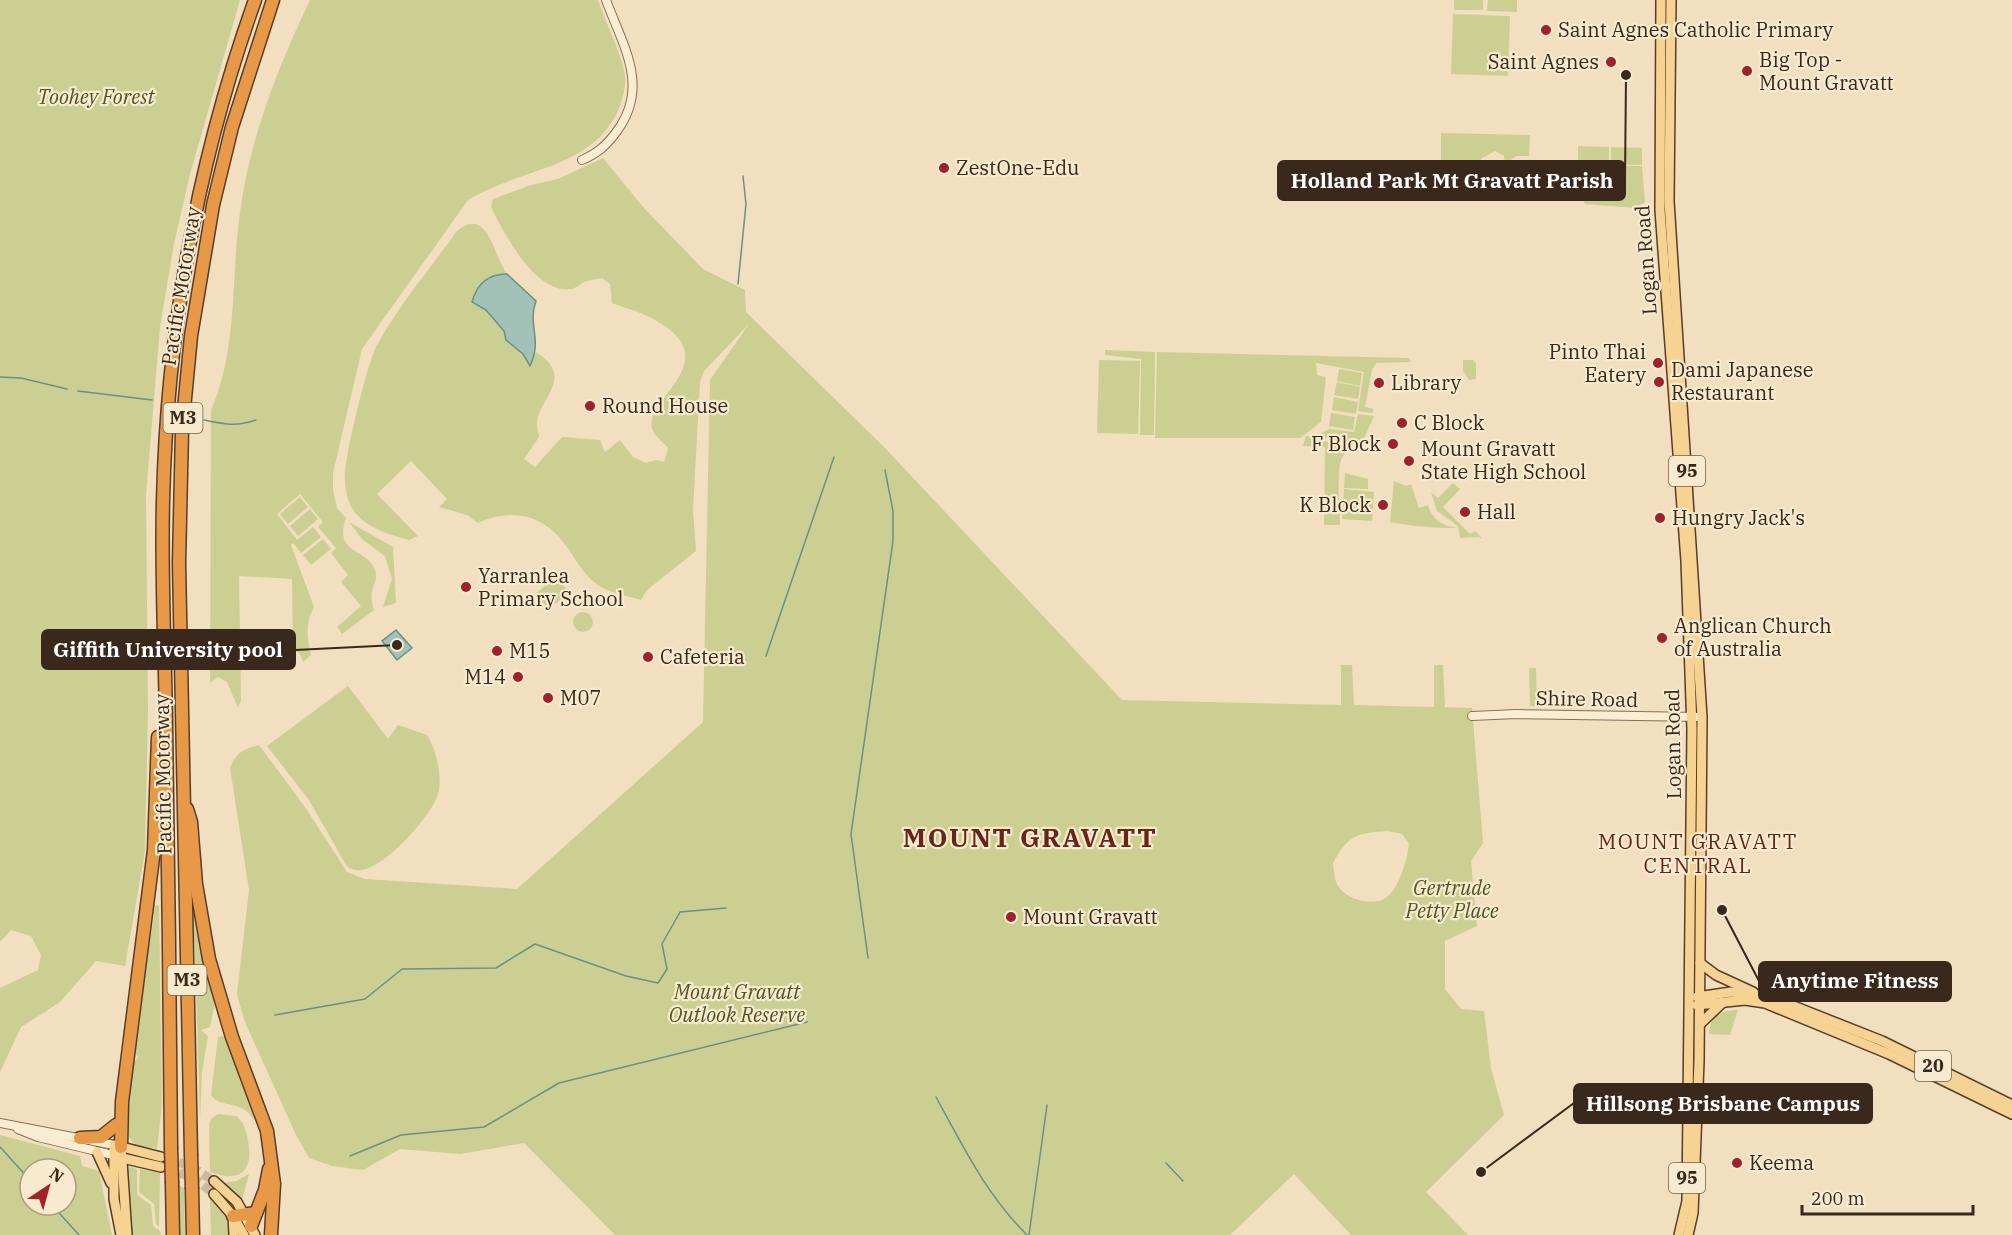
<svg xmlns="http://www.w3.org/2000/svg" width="2012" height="1235" font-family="'IBM Plex Serif',serif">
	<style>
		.green { fill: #cccf92; fill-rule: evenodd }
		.water { fill: #a2c2b7; stroke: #699185; stroke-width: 1.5 }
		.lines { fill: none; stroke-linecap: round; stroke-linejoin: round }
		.stream { stroke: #699185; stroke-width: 1.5 }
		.major-tunnel { stroke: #ccba9e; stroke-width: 9; stroke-dasharray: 9 4.5; stroke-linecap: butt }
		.minor-casing { stroke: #8b6f56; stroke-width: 10 }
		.major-casing { stroke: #583d2b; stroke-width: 12 }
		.highway-casing { stroke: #583d2b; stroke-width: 15 }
		.minor { stroke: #fbedd2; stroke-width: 8 }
		.major { stroke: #f7d393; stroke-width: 9 }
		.highway { stroke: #e79948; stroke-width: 12 }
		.highway-bridge-casing { stroke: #583d2b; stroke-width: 15; stroke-linecap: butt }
		.highway-bridge { stroke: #e79948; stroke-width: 12 }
		.poi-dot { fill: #9e2229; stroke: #f8eacf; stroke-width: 2 }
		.labels { text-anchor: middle; stroke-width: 4.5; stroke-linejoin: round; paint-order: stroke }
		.shield { fill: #f8eacf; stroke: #726251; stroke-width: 1.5 }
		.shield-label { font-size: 18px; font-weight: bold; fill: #39281b }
		.poi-label { font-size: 20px; fill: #39281b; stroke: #f8eacf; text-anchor: start }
		.park-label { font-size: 20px; font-style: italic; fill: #4c5721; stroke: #f8eacf }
		.street-label { font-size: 20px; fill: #39281b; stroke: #f8eacf }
		.neighbourhood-label { font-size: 21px; letter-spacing: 1.5px; fill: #692418; stroke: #f8eacf }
		.district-label { font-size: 26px; font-weight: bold; letter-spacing: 1.5px; fill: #692418; stroke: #f8eacf }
		.leader { fill: none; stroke: #39281b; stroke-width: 2 }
		.callout-dot { fill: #39281b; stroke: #f8eacf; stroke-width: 2 }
		.callout { fill: #39281b; stroke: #39281b; stroke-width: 2 }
		.callout-label { font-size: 21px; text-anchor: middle; font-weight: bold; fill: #fff }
	</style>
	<rect width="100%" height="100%" fill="#f1dfbf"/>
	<g class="green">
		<path d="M0 0H240L190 174 174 244 160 327 146 495 148 711 145 851 125 966 96 961 60 1002 21 1027 0 1072V988L38 970 41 955 31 936 11 930 0 942Z"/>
		<path d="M310 0H598C606 23 618 46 624 70 627 83 624 93 620 106 596 169 519 168 468 200L362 349 333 473V490L337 508 346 518C333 555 368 548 375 570 380 583 366 588 374 610L342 634 337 627 361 606 341 582 348 575 331 553 336 548 318 527 323 522 300 494 277 514 297 540 313 527 321 537 301 553 293 543 291 545 314 607C305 624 307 638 311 655L303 662 300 654 293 649 292 579 239 576 241 700 238 708 227 682 218 677 210 683 211 410C238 350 231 276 240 212 250 138 278 67 310 0Z"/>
		<rect x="1454" y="0" width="29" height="10"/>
		<path d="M1488 0H1517V12L1487 11Z"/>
		<path d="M1453 14 1510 16 1508 76 1451 74Z"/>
		<path d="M1441 133 1530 135 1529 156H1517L1505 163 1504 156 1495 151 1481 159V169L1461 175 1457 187 1441 186Z"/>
		<path d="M1578 146 1609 147V164L1578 163Z"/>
		<path d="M1611 147 1642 148V165L1611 164Z"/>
		<path d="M603 158 644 208 703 269 745 290 746 312 885 448 1122 700 1341 705V665H1352L1354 705 1434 707V665H1443L1445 707 1472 708 1483 843 1471 861 1477 926 1445 941V989L1461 1009 1484 1011 1491 1068 1504 1115 1426 1192 1468 1235H1351L1294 1174 1230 1235H615L524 1143 460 1154 400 1149 363 1170 332 1166 309 1158 296 1135 244 1020 237 994 249 890 230 768C236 753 243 749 259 745L305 807 347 872 365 879 517 889 703 722 710 380 749 324 704 371 700 382 693 510 696 551 647 590 641 600C627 596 610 593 598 585 578 571 571 547 554 532 532 511 503 511 478 523L467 515 439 507 447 499 411 461 377 494 418 536 409 540C389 534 367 529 354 511 348 503 345 490 345 481 343 461 367 365 376 347 398 306 430 269 457 231 488 205 493 255 507 274H498L486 310 504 331 506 340 523 354 529 366 536 352C576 377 539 398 537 423 536 427 539 433 539 437L524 459 535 467 562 437 600 440 605 452 620 440 633 457 646 463 656 460 664 462 668 448C664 443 656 437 653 431 638 400 737 359 647 316 636 310 624 308 612 303L610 284 602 278C596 279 590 280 584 282 580 284 576 288 572 289 535 295 504 233 491 207L493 199 531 185 558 179ZM1388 831 1402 834 1409 844C1407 860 1399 891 1384 899 1371 906 1346 899 1338 886 1334 880 1334 869 1333 863 1349 835 1356 833 1388 831Z"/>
		<path d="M1590 165 1642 166 1645 202 1636 208 1585 204 1576 184 1579 180H1590Z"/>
		<path d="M1105 350 1155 352 1154 435H1140L1141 359 1105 355Z"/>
		<path d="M1157 352 1409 358 1411 362 1376 363 1372 370 1365 407 1373 409V413L1358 411 1364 372 1316 363 1317 375 1326 377 1321 422 1300 438H1155Z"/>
		<path d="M1099 360 1140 361 1138 434 1097 433Z"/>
		<path d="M1463 360H1473L1476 364V379L1469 380 1463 371Z"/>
		<path d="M1339 369 1362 373 1360 386 1337 381Z"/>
		<path d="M1337 382 1360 387 1358 399 1334 395Z"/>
		<path d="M1334 397 1358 402 1356 414 1332 410Z"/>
		<path d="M1331 413 1355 417 1353 430 1329 426Z"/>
		<path d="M1358 414 1374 416 1361 445 1316 436 1329 429 1354 432Z"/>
		<path d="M1306 436 1353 449C1349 451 1344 453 1342 458 1336 468 1340 511 1340 525H1324L1325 447 1303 446Z"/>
		<path d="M1345 473 1368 479V489L1344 488Z"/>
		<path d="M1394 481 1406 486 1411 484 1419 508 1428 505C1433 521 1441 524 1456 528 1433 528 1412 526 1390 522Z"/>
		<path d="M1453 483 1460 489 1443 507 1470 534 1475 531 1482 538 1481 539 1480 537 1460 538 1458 526 1437 511 1431 492 1438 498Z"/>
		<path d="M1344 489 1374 492 1372 521 1342 519Z"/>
		<path d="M300 497 308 507 288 524 280 514Z"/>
		<path d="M310 509 318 519 298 536 290 526Z"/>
		<path d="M349 522 393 547 396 603 383 607 392 579 385 556 362 539Z"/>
		<path d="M323 539 331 549 311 565 303 555Z"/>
		<path d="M557 577 571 595 547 608 536 593Z"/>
		<circle cx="583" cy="622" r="10"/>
		<path d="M1529 668H1536L1537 706H1530Z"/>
		<path d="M348 686 388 739 398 725 427 735C436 749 443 777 438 794 433 815 368 891 346 865L309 800 267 746Z"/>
		<path d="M194 900 215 1003 210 1027 201 1030 208 1036 202 1072 200 1121 195 950 191 901Z"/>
		<path d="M159 905 162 1104 157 1149 135 1145 126 1133 130 1068 138 1057 133 1048 154 915V906Z"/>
		<path d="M1738 1010 1730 1035 1709 1034C1710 1014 1721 1011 1738 1010Z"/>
		<path d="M226 1035 252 1111 254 1120C241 1098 222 1110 211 1095L218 1037Z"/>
		<path d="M218 1114 236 1116C245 1123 246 1131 248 1141 254 1172 239 1183 210 1172L209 1125 211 1119Z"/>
		<path d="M0 1135 80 1156 82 1166 99 1171 112 1235H0ZM30 1169H66V1205H30Z"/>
		<path d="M124 1165 137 1169V1195L151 1205 153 1226 160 1231 161 1235H130Z"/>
		<path d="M140 1169 160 1173 159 1227 156 1224 154 1204 139 1192Z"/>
		<path d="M249 1174 242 1201H240L224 1183 236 1181Z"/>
		<path d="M179 1185 184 1188 185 1235H180Z"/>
		<path d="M210 1199 226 1218 229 1235H211Z"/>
	</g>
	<g class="water">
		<path d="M507 274 536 301C527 325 543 339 530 366L523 354 506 340 504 331 486 310 472 302C477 283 488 274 507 274Z"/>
		<path d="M396 630 412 648 397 660 382 641Z"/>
	</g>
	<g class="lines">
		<g class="stream">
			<path d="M738 284 746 204 743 176"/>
			<path d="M0 377 21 378 67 389"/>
			<path d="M78 391 152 400"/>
			<path d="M204 420C223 424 237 427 256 420"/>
			<path d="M766 656 834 457"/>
			<path d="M868 958 851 834 893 541V511L885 470"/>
			<path d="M275 1015 365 999 402 969 496 968 535 944 626 976 658 983 667 969 662 944 680 912 726 908"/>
			<path d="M936 1097C964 1148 986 1194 1027 1235"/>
			<path d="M0 1147 30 1180"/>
			<path d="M350 1156 401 1135 484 1127 559 1083 807 1022"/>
			<path d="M1166 1163 1183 1181"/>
			<path d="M52 1205 79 1235"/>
			<path d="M1029 1235 1047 1105"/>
		</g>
		<g class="major-tunnel">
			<path d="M166 1158 190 1166 214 1181"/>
			<path d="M167 1168 194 1178 214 1194"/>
		</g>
		<defs>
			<g id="minor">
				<path d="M582 160C598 153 607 145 617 131 650 86 623 46 606 0"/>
				<path d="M1472 716 1516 714 1702 717"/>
				<path d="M0 1123 114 1145"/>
				<path d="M18 1129 38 1137 113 1155"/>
			</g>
			<g id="major">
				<path d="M1661 0 1660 210 1686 561 1692 729 1687 1201 1679 1235"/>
				<path d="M1671 0 1669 201 1702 717 1699 1061 1693 1213 1688 1235"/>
				<path d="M1700 963 1716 975 1753 992"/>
				<path d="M1697 997 1731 992 1768 996 1882 1041 2012 1105"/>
				<path d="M1697 1005 1745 1000 1765 1003 1889 1054 2012 1114"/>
				<path d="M1700 1024 1722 1003"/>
				<path d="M121 1147 127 1235"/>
				<path d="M97 1152 111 1183"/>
				<path d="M118 1157 161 1167"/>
				<path d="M214 1181 237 1202 255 1235"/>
				<path d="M214 1194 233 1216 244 1235"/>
				<path d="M233 1216 234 1235"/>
				<path d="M121 1235 114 1199V1145L161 1157"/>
			</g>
			<g id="highway">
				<path d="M187 809 191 822 196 884 209 959 232 1037 267 1131 274 1184 271 1235"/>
				<path d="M80 1138 101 1137 116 1125"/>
				<path d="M121 1147 122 1102 154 850 158 737"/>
				<path d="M171 1147C170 1005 168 864 166 722 165 649 161 575 163 501 167 331 198 160 255 0"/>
				<path d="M191 1154 179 563 182 430 191 336 213 205 232 127 273 0"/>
				<path d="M172 1183 173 1235"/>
				<path d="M192 1189 193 1235"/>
				<path d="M233 1216 256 1213"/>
				<path d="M251 1226 265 1190 269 1169"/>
			</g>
		</defs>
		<use href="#minor" class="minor-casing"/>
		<use href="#major" class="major-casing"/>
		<use href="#highway" class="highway-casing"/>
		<use href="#minor" class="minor"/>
		<use href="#major" class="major"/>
		<use href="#highway" class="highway"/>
		<defs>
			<g id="highway-bridge">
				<path d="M171 1147 172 1183"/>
				<path d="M191 1154 192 1189"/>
			</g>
		</defs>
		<use href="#highway-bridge" class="highway-bridge-casing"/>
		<use href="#highway-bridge" class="highway-bridge"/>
	</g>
	<g class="poi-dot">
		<circle cx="1546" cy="30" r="6"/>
		<circle cx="1611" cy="62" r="6"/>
		<circle cx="1747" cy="71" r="6"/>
		<circle cx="944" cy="168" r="6"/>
		<circle cx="1658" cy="363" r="6"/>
		<circle cx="1659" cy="382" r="6"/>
		<circle cx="1379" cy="383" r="6"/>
		<circle cx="590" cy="406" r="6"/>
		<circle cx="1402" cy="423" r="6"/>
		<circle cx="1393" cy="444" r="6"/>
		<circle cx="1409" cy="461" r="6"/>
		<circle cx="1383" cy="505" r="6"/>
		<circle cx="1465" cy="512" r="6"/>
		<circle cx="1660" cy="518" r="6"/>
		<circle cx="466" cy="587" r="6"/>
		<circle cx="1662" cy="638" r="6"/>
		<circle cx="497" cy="651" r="6"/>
		<circle cx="648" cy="657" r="6"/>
		<circle cx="518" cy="677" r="6"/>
		<circle cx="548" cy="698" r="6"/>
		<circle cx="1011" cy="917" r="6"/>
		<circle cx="1737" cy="1163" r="6"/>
	</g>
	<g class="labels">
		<g class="shield">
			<rect x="163.5" y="403" width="39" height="30" rx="4.5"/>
			<rect x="1669" y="456" width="36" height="30" rx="4.5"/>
			<rect x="167.5" y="965" width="39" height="30" rx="4.5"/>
			<rect x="1915" y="1051" width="36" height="30" rx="4.5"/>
			<rect x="1669" y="1163" width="36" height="30" rx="4.5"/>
		</g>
		<g class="shield-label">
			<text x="183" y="424">M3</text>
			<text x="1687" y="477">95</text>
			<text x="187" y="986">M3</text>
			<text x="1933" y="1072">20</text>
			<text x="1687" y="1184">95</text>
		</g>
		<g class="poi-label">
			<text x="1558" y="37">Saint Agnes Catholic Primary</text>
			<text x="1759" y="67">Big Top -<tspan x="1759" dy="23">Mount Gravatt</tspan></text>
			<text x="1599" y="69" text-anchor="end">Saint Agnes</text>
			<text x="956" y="175">ZestOne-Edu</text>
			<text x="1646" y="359" text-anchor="end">Pinto Thai<tspan x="1646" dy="23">Eatery</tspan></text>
			<text x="1671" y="377">Dami Japanese<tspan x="1671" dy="23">Restaurant</tspan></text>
			<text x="1391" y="390">Library</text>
			<text x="602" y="413">Round House</text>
			<text x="1414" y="430">C Block</text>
			<text x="1381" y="451" text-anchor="end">F Block</text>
			<text x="1421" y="456">Mount Gravatt<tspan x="1421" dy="23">State High School</tspan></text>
			<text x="1371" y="512" text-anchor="end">K Block</text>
			<text x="1477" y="519">Hall</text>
			<text x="1672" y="525">Hungry Jack's</text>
			<text x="478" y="583">Yarranlea<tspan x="478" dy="23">Primary School</tspan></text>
			<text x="1674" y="633">Anglican Church<tspan x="1674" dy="23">of Australia</tspan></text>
			<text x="509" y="658">M15</text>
			<text x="660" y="664">Cafeteria</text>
			<text x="506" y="684" text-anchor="end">M14</text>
			<text x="560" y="705">M07</text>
			<text x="1023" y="924">Mount Gravatt</text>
			<text x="1749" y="1170">Keema</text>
		</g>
		<g class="park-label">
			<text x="96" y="104">Toohey Forest</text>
			<text x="1452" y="895">Gertrude<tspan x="1452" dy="23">Petty Place</tspan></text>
			<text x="737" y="999">Mount Gravatt<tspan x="737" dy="23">Outlook Reserve</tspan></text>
		</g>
		<g class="street-label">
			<text transform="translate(1646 260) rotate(-94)" y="7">Logan Road</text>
			<text transform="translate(181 286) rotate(-81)" y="7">Pacific Motorway</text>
			<text transform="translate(1587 699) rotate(1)" y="7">Shire Road</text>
			<text transform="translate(1673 744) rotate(-91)" y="7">Logan Road</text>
			<text transform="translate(163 774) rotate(-91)" y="7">Pacific Motorway</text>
		</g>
		<g class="neighbourhood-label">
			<text x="1698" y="849">MOUNT GRAVATT<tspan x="1698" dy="24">CENTRAL</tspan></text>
		</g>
		<g class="district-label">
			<text x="1030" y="847">MOUNT GRAVATT</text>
		</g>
	</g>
	<path class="leader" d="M1626 75L1625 181M397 645L295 650M1722 910L1759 981M1481 1172L1574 1103"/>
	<g class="callout-dot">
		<circle cx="1626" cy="75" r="6"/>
		<circle cx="397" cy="645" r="6"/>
		<circle cx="1722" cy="910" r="6"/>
		<circle cx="1481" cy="1172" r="6"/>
	</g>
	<g class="callout">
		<rect x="1278" y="161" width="347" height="39" rx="6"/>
		<rect x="42" y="630" width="253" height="39" rx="6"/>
		<rect x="1759" y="962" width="192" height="39" rx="6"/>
		<rect x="1574" y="1084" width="298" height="39" rx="6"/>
	</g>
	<g class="callout-label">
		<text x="1452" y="188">Holland Park Mt Gravatt Parish</text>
		<text x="168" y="657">Giffith University pool</text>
		<text x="1855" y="988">Anytime Fitness</text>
		<text x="1723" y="1111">Hillsong Brisbane Campus</text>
	</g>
	<g transform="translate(48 1187) rotate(36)"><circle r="28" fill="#f8eacf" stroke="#ac9c87" stroke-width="1.5"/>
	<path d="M0-4.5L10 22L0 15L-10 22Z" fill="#9e2229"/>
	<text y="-9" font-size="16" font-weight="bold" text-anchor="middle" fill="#39281b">N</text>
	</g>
	<path d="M1802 1205v9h171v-9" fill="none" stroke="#39281b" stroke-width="3"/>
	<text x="1811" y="1205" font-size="18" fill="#39281b" stroke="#f8eacf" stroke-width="4.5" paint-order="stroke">200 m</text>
</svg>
